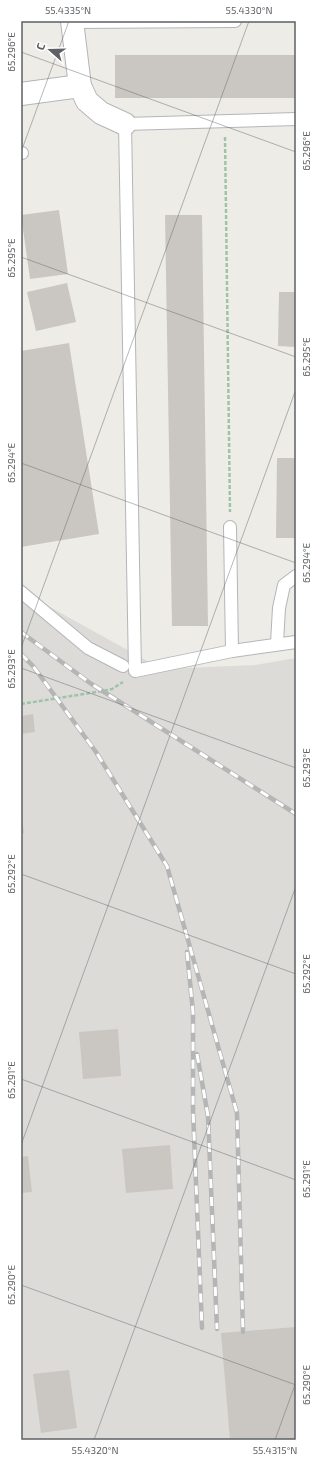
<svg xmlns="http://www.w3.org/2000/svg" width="317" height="1461" font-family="'Exo 2',sans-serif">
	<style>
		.industrial { fill: #dddbd8 }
		.building { fill: #cac7c2 }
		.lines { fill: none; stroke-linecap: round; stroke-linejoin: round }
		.service-casing { stroke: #b3b6b9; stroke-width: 14 }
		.minor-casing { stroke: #b3b6b9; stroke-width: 24 }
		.path { stroke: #9ec4a8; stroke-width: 2.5; stroke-dasharray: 4 2; stroke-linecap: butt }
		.service { stroke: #fff; stroke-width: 12 }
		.minor { stroke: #fff; stroke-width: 22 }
		.rail-casing { stroke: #b4b5b5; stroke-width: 4.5 }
		.rail { stroke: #fff; stroke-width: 3; stroke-dasharray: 9; stroke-linecap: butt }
		.ticks { fill: none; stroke: #5d6165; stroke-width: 1; stroke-opacity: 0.45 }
		.neatline { fill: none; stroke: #5d6165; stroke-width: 1.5 }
		.ticks-label { font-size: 10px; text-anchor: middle; fill: #5d6165 }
	</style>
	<rect width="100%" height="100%" fill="#eeece6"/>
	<path class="industrial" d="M21 582 48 606 162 669 255 665 296 658V1440H21Z"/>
	<g class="building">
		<rect x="115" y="55" width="181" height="43"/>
		<path d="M59 210 68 274 30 279 21 215Z"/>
		<path d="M165 215H202L208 626H172Z"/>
		<path d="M67 283 76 322 36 331 27 292Z"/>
		<path d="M279 292H296V347L278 346Z"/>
		<path d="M69 343 99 534 21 547V351Z"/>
		<path d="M277 458H296V538H276Z"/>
		<path d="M33 714 35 732 21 734V716Z"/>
		<path d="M21 815 24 833H21Z"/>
		<path d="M118 1029 121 1076 83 1079 79 1032Z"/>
		<path d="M170 1145 173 1189 126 1193 122 1149Z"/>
		<path d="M28 1156 32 1192 21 1193V1157Z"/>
		<path d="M296 1327V1440H230L221 1333Z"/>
		<path d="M69 1370 77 1428 41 1433 33 1374Z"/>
	</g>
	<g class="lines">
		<defs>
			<g id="service">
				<path d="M72 22 235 21"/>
				<path d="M296 119 125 124 135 671 232 651 296 642"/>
				<path d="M21 153H22"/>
				<path d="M230 527 232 651"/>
				<path d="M21 592 88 648 123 666"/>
				<path d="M277 643 279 608 284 585 296 576"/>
			</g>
			<g id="minor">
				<path d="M72 21 80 86 87 101 101 113 125 124"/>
				<path d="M21 94 80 86"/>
			</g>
		</defs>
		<use href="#service" class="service-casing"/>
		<use href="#minor" class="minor-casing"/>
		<g class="path">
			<path d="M225 137 230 512"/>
			<path d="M21 704 103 691 112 689 123 682"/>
		</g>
		<use href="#service" class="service"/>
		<use href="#minor" class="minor"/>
		<defs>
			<g id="rail">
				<path d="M21 632 90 683 296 814"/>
				<path d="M21 654 33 666 96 752 167 866 237 1113 243 1332"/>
				<path d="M187 952 193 1012V1110L202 1328"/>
				<path d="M197 1054 208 1116 217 1329"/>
			</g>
		</defs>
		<use href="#rail" class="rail-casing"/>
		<use href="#rail" class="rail"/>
	</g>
	<path class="ticks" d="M21 52 296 152M21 152 69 21M21 257 296 357M21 463 296 563M21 648 249 21M21 668 296 768M21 874 296 974M21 1079 296 1180M21 1145 296 389M21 1285 296 1385M94 1440 296 886M275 1440 296 1382"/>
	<rect width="317" height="1461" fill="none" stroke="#ffffff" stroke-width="44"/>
	<g transform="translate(50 50) rotate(290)" stroke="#ffffff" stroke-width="3" paint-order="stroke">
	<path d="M0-3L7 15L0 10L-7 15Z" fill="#5d6165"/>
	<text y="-6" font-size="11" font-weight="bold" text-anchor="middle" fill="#5d6165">С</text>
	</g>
	<rect x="22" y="22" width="273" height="1417" class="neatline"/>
	<g class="ticks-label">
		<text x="68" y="14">55.4335°N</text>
		<text x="249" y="14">55.4330°N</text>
		<text transform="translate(11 52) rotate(-90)" y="4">65.296°E</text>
		<text transform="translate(306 151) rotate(-90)" y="4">65.296°E</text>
		<text transform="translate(11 258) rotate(-90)" y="4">65.295°E</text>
		<text transform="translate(306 357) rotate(-90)" y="4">65.295°E</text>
		<text transform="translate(11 463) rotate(-90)" y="4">65.294°E</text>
		<text transform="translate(306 563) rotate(-90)" y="4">65.294°E</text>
		<text transform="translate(11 669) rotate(-90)" y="4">65.293°E</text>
		<text transform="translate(306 768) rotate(-90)" y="4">65.293°E</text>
		<text transform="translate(11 874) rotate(-90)" y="4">65.292°E</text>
		<text transform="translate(306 974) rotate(-90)" y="4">65.292°E</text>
		<text transform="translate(11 1080) rotate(-90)" y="4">65.291°E</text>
		<text transform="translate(306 1179) rotate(-90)" y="4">65.291°E</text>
		<text transform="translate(11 1285) rotate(-90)" y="4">65.290°E</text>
		<text transform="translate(306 1385) rotate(-90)" y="4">65.290°E</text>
		<text x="95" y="1454">55.4320°N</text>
		<text x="275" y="1454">55.4315°N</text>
	</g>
</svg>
